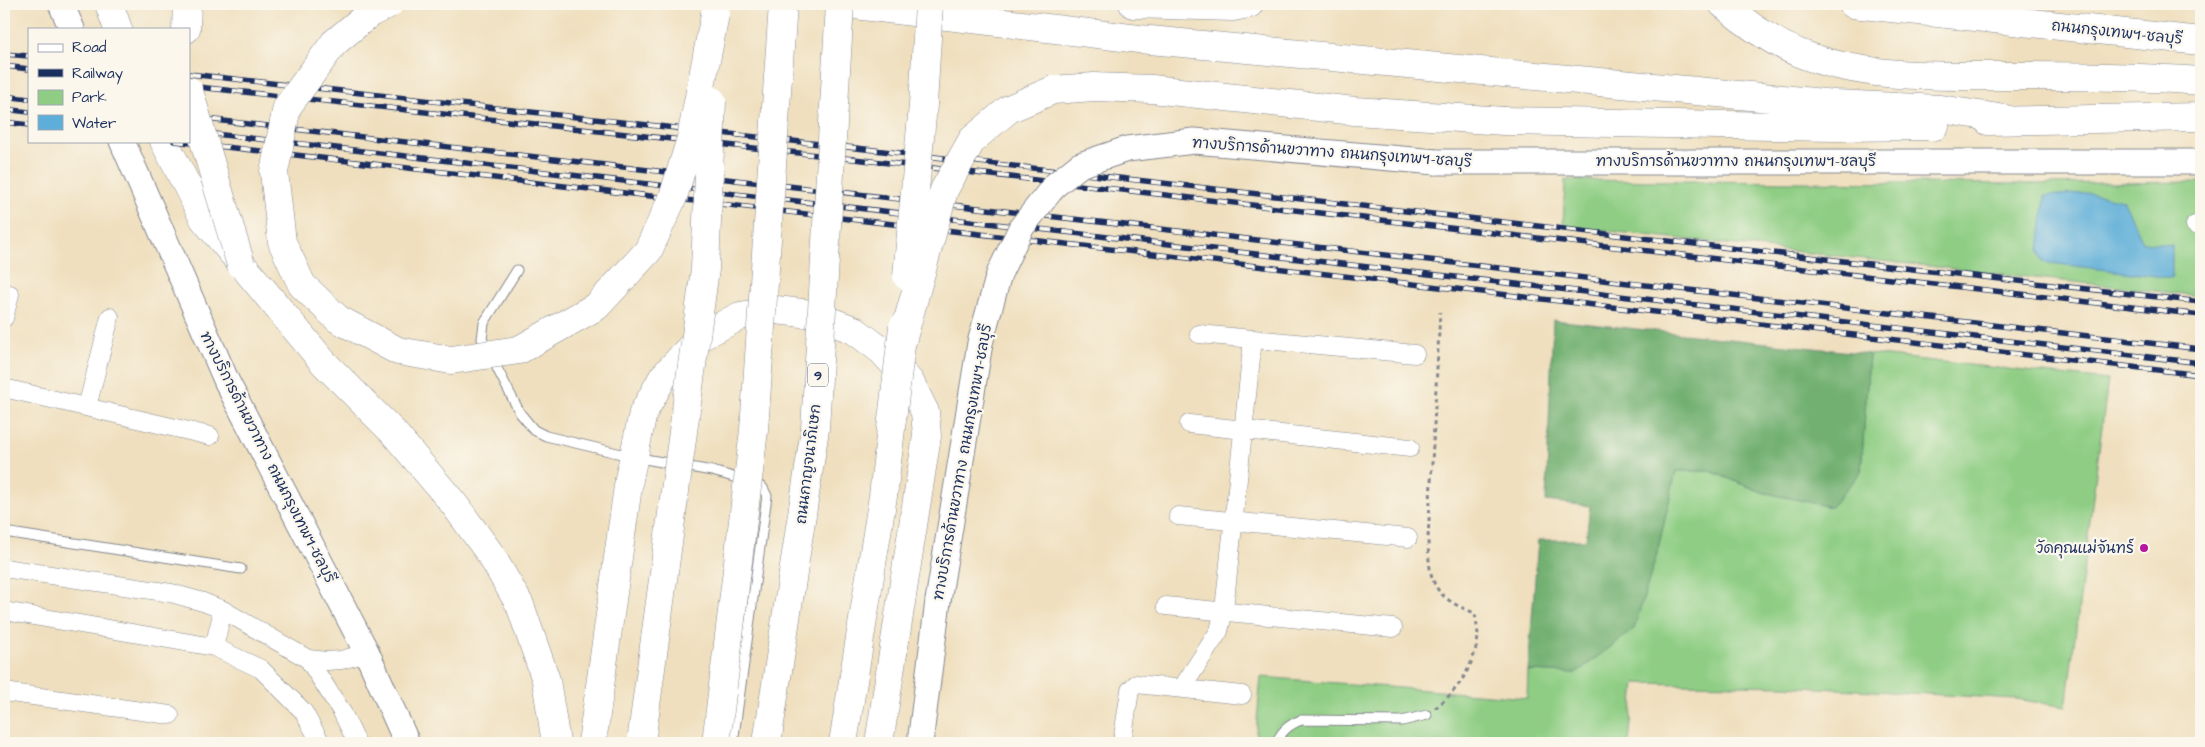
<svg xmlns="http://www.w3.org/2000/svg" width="2205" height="747" font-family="'Architects Daughter','Playpen Sans Thai',sans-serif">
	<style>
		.green { fill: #8ecd83; stroke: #547e70 }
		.forest { fill: #72b071; stroke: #467068 }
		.water { fill: #5daed8; stroke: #3c6e9b }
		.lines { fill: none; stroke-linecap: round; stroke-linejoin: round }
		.service-casing { stroke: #85878e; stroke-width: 11 }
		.minor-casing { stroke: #85878e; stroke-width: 19 }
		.secondary-casing { stroke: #85878e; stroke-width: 27 }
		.motorway-casing { stroke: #85878e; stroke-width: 29 }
		.path { stroke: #85878e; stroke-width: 3; stroke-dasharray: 4 4; stroke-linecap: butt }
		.service { stroke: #fff; stroke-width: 9 }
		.minor { stroke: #fff; stroke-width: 18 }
		.secondary { stroke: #fff; stroke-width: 25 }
		.motorway { stroke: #fff; stroke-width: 28 }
		.rail-casing { stroke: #1b2f5e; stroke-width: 5.5 }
		.rail { stroke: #fbf7ec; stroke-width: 4; stroke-dasharray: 11; stroke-linecap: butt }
		.secondary-bridge-casing { stroke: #85878e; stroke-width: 27; stroke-linecap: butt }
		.motorway-bridge-casing { stroke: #85878e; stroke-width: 29; stroke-linecap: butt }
		.secondary-bridge { stroke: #fff; stroke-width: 25 }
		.motorway-bridge { stroke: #fff; stroke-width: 28 }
		.poi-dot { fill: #b5179e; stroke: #fbf7ec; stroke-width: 2 }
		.labels { text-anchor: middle; stroke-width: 4.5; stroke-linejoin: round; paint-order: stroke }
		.shield { fill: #fbf7ec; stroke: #5e6b89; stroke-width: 1 }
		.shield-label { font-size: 14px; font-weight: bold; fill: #1b2f5e }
		.street-label { font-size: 15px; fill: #1b2f5e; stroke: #fbf7ec }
		.poi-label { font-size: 15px; fill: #1b2f5e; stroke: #fbf7ec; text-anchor: end }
	</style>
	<rect width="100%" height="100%" fill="#fbf7ec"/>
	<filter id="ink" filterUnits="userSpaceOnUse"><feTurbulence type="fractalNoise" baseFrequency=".02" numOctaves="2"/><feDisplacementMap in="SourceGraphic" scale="10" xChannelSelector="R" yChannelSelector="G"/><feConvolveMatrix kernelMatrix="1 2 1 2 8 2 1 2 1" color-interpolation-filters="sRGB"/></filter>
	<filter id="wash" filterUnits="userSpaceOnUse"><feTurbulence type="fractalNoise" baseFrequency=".0096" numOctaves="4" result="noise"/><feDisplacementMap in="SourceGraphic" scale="20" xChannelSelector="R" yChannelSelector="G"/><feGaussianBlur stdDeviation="1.12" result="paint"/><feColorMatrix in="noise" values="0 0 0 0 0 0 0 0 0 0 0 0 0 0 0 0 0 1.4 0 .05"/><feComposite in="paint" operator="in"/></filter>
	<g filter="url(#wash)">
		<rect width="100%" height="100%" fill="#efdfbe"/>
		<g class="green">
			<path d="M1565 180 2024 184 2201 182V296L1563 226Z"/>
			<path d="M1869 354 2108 380 2066 707 2016 699 1784 686 1635 683 1629 743H1255L1261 677 1527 698 1528 671 1576 673 1634 629 1657 553 1676 471H1710L1762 492 1831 507 1861 472Z"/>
		</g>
		<path class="forest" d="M1553 320 1869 354 1861 472 1831 507 1762 492 1710 471H1676L1657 553 1634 629 1576 673 1528 671 1538 540H1586L1590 506 1546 501Z"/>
		<path class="water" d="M2089 193 2123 200 2143 242 2172 245V278L2042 262 2039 250 2045 196Z"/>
	</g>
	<g filter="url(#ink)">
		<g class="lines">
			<defs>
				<g id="service">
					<path d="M517 270 484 323 482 339 520 413 534 430 546 436 634 457 712 471 755 483 763 488 767 496 733 743"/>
					<path d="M4 532 241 569"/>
					<path d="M1276 743C1282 731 1288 725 1301 720L1402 721 1427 715"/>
				</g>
				<g id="minor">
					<path d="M2195 225 2201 226"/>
					<path d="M4 318 10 294"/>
					<path d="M1199 334 1415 354"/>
					<path d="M4 388 210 436"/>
					<path d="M87 407 110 317"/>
					<path d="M1189 424 1410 448"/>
					<path d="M1178 516 1408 538"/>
					<path d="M4 568 171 593 203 602 223 610 308 659 327 661 341 660 367 653"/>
					<path d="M1166 606 1393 628"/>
					<path d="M4 611 214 647 261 669 303 711 321 743"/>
					<path d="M214 647 223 610"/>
					<path d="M308 659 342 712 357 743"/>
					<path d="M1182 688 1219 631 1224 610 1253 339"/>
					<path d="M4 692 170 715"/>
					<path d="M1122 743 1130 690 1136 684 1242 695"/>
				</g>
				<g id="secondary">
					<path d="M61 4 72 29"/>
					<path d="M122 141 227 382 367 653 407 743"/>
					<path d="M1436 162H2201"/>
					<path d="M920 743 938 601"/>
				</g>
				<g id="motorway">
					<path d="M109 4 118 29"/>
					<path d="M846 4 1139 39 1835 104 1940 109 2006 119"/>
					<path d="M1133 4 1233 7 1249 4"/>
					<path d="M1723 4C1746 24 1770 41 1799 53 1862 78 1930 76 1997 76 2065 76 2133 76 2201 81"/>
					<path d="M1853 4 2201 41"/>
					<path d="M186 29 187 4"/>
					<path d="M1504 121 1834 127 1935 126"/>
					<path d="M1988 121 2201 117"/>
					<path d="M164 141 204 219 324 363 393 432 454 504 491 555 520 605 546 680 556 743"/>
					<path d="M592 743 629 479 643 413 663 377 700 337 740 316 776 310 811 314 854 330 882 351 910 382 925 412 927 436 879 743"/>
				</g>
			</defs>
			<use href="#service" class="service-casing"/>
			<use href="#minor" class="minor-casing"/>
			<use href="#secondary" class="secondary-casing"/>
			<use href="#motorway" class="motorway-casing"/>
			<path class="path" d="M1435 708C1458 691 1474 666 1478 637 1478 630 1476 621 1475 613 1432 597 1429 582 1428 539L1440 312"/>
			<use href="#service" class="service"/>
			<use href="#minor" class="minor"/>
			<use href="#secondary" class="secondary"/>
			<use href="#motorway" class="motorway"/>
			<defs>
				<g id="rail">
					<path d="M4 54 29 56"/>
					<path d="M4 66 29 69"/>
					<path d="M189 74 874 150 2201 302"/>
					<path d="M189 86 872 161 2201 315"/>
					<path d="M4 96 29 99"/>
					<path d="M4 109 29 112"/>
					<path d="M189 117 2201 349"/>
					<path d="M4 122 29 125"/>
					<path d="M189 131 2201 363"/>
					<path d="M174 141 2201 375"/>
				</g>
			</defs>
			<use href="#rail" class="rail-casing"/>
			<use href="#rail" class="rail"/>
			<defs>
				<path id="secondary-bridge" d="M938 601 980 343 999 274 1021 228 1055 185 1080 165 1127 149 1194 141 1436 162"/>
				<g id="motorway-bridge">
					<path d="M389 4 370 13 334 43 287 107 274 172 282 242 302 285 338 319 398 351 451 360 519 350 597 306 648 251 673 197 691 138 715 14"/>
					<path d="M189 91 241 265"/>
					<path d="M907 276 923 105 929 4"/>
					<path d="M901 345 944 190 972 140 1009 109 1053 90 1094 87 1152 89 1355 111 1504 121"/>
					<path d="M642 735 705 269 712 101"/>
					<path d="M716 743 754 430 783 4"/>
					<path d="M767 743 815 429 840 4"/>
					<path d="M843 743 883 496 903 327"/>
				</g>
			</defs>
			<use href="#secondary-bridge" class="secondary-bridge-casing"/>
			<use href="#motorway-bridge" class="motorway-bridge-casing"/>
			<use href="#secondary-bridge" class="secondary-bridge"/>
			<use href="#motorway-bridge" class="motorway-bridge"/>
		</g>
	</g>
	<circle class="poi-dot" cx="2144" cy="548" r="5"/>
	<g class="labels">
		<rect class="shield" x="808" y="363.5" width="20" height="23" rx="4"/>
		<g class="shield-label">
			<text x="818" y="380">9</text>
		</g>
		<g class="street-label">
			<text transform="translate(2117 32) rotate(6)" y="5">ถนนกรุงเทพฯ-ชลบุรี</text>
			<text transform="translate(1332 152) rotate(4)" y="5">ทางบริการด้านขวาทาง ถนนกรุงเทพฯ-ชลบุรี</text>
			<text x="1736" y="166">ทางบริการด้านขวาทาง ถนนกรุงเทพฯ-ชลบุรี</text>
			<text transform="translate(268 457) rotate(63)" y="5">ทางบริการด้านขวาทาง ถนนกรุงเทพฯ-ชลบุรี</text>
			<text transform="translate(962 462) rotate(-80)" y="5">ทางบริการด้านขวาทาง ถนนกรุงเทพฯ-ชลบุรี</text>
			<text transform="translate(808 464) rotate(-83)" y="5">ถนนกาญจนาภิเษก</text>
		</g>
		<g class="poi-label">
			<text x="2134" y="553">วัดคุณแม่จันทร์</text>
		</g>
	</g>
	<rect width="2205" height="747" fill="none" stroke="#fbf7ec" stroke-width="20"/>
	<rect x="28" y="28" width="162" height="115" fill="#fbf7ec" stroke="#a1a7b3"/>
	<rect x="38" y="44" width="25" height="8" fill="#ffffff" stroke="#a1a7b3"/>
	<text x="72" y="52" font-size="15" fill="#1b2f5e">Road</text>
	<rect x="38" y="69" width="25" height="8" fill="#1b2f5e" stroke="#a1a7b3"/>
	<text x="72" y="78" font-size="15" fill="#1b2f5e">Railway</text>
	<rect x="38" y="90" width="25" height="15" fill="#8ecd83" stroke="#a1a7b3"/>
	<text x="72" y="102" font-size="15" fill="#1b2f5e">Park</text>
	<rect x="38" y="115" width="25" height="15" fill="#5daed8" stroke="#a1a7b3"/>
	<text x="72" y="128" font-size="15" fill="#1b2f5e">Water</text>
</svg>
